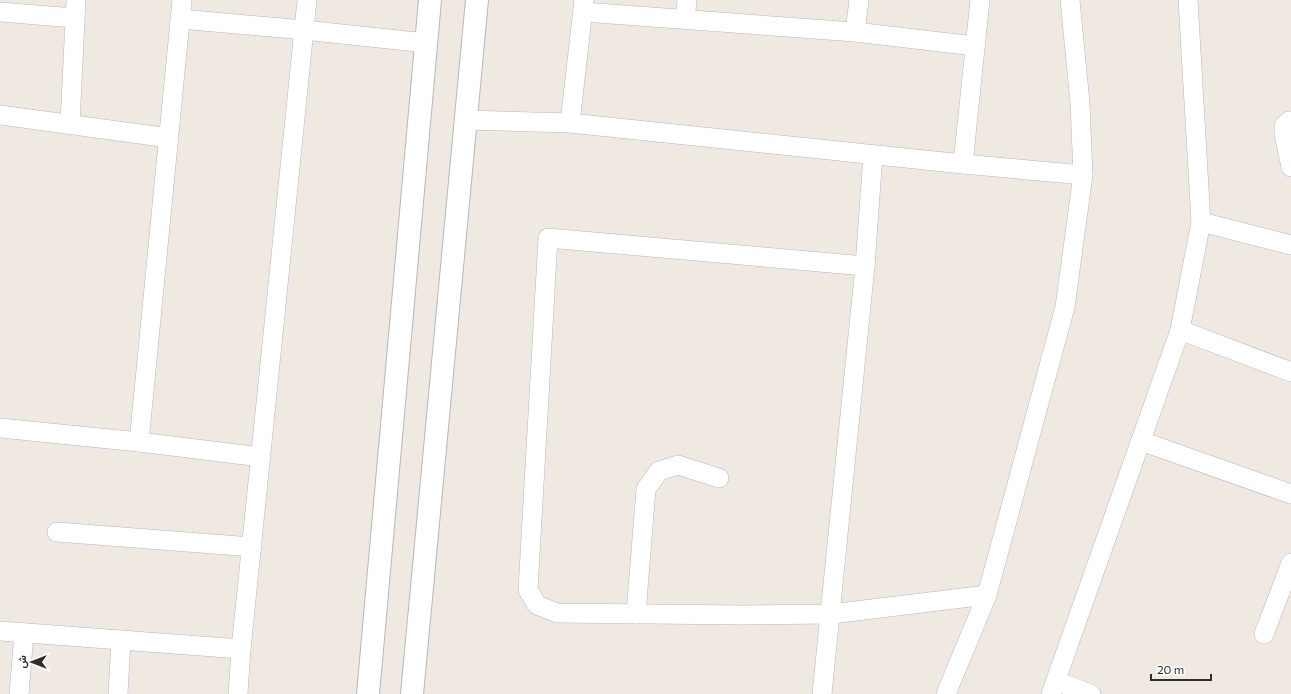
<svg xmlns="http://www.w3.org/2000/svg" width="1291" height="694" font-family="Commissioner,Vazirmatn,sans-serif">
	<style>
		.lines { fill: none; stroke-linecap: round; stroke-linejoin: round }
		.street-casing { stroke: #b4b7c1; stroke-width: 20 }
		.secondary-casing { stroke: #b4b7c1; stroke-width: 24 }
		.street { stroke: #fff; stroke-width: 19 }
		.secondary { stroke: #fff; stroke-width: 22 }
	</style>
	<rect width="100%" height="100%" fill="#efe9e1"/>
	<g class="lines">
		<defs>
			<g id="street">
				<path d="M0 12 74 18"/>
				<path d="M583 12 855 32 975 46"/>
				<path d="M180 19 304 30 426 43"/>
				<path d="M685 19 687 0"/>
				<path d="M855 32 859 0"/>
				<path d="M0 115 169 138"/>
				<path d="M466 120 570 123 963 164 1083 175"/>
				<path d="M1291 121H1289L1284 126V134L1291 167"/>
				<path d="M570 123 584 0"/>
				<path d="M70 124 76 0"/>
				<path d="M963 164 980 0"/>
				<path d="M1201 222 1291 245"/>
				<path d="M865 266 548 238 528 590 537 605 557 613 744 615 831 614 987 595"/>
				<path d="M1180 330 1291 372"/>
				<path d="M0 428 139 442 261 457"/>
				<path d="M1141 441 1291 494"/>
				<path d="M139 442 182 0"/>
				<path d="M57 532 252 547"/>
				<path d="M636 614 646 489 659 471 678 465 719 478"/>
				<path d="M0 631 241 649"/>
				<path d="M1264 634 1291 563"/>
				<path d="M1056 681 1091 694"/>
				<path d="M19 694 24 633"/>
				<path d="M118 694 121 640"/>
				<path d="M238 694 241 649 307 0"/>
				<path d="M822 694 865 266 873 155"/>
				<path d="M946 694 987 595 1065 307 1083 175 1080 103 1070 0"/>
				<path d="M1051 694 1180 330 1201 222 1188 0"/>
			</g>
			<g id="secondary">
				<path d="M368 694 430 0"/>
				<path d="M412 694 477 0"/>
			</g>
		</defs>
		<use href="#street" class="street-casing"/>
		<use href="#secondary" class="secondary-casing"/>
		<use href="#street" class="street"/>
		<use href="#secondary" class="secondary"/>
	</g>
	<g transform="translate(32 662) rotate(270)" stroke="#ffffff" stroke-width="3" paint-order="stroke">
	<path d="M0-3L7 15L0 10L-7 15Z" fill="#2e2e2e"/>
	<text y="-6" font-size="11" font-weight="bold" text-anchor="middle" fill="#2e2e2e">ش</text>
	</g>
	<path d="M1151 674v6h60v-6" fill="none" stroke="#2e2e2e" stroke-width="2"/>
	<text x="1157" y="674" font-size="12" fill="#2e2e2e" stroke="#ffffff" stroke-width="3" paint-order="stroke">20 m</text>
</svg>
